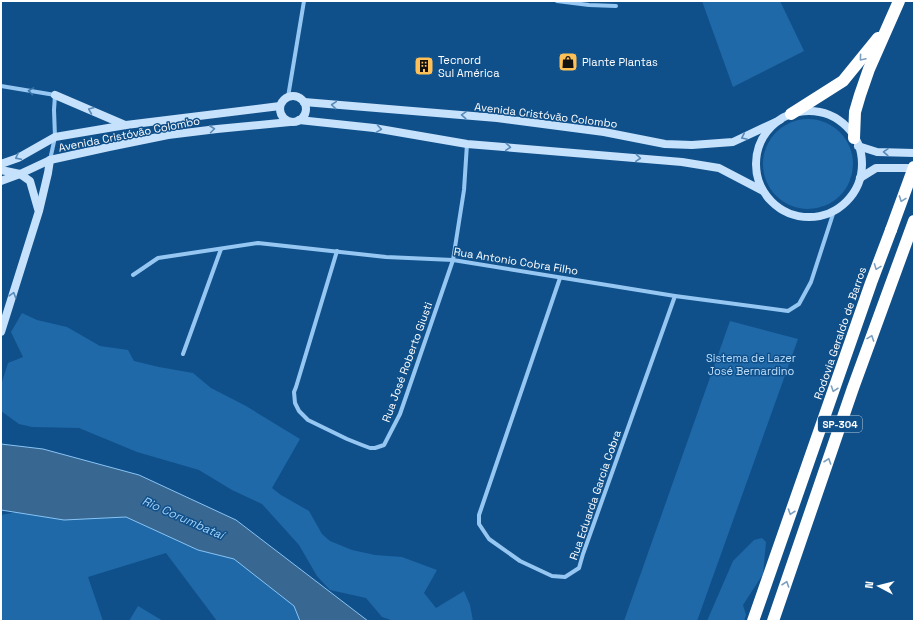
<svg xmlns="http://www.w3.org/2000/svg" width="915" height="622" font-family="'Space Grotesk',sans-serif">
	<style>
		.green { fill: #1f69a9 }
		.water { fill: #386792; stroke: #87c4f5 }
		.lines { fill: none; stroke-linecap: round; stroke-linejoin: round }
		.street { stroke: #96c7f2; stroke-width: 4 }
		.secondary { stroke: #c5e1fc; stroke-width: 8 }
		.highway { stroke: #fff; stroke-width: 12 }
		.highway-bridge { stroke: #fff; stroke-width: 12 }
		.oneway { stroke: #7c9fbf }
		.oneway2 { stroke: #3874a9 }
		.oneway3 { stroke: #588ab8 }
		.labels { text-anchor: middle; stroke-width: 3; stroke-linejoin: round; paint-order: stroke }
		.shield { fill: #10508a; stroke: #b7cadc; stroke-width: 1 }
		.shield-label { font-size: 10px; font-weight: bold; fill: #fff }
		.poi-label { font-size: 11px; fill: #fff; stroke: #10508a; text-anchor: start }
		.street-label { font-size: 11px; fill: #fff; stroke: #10508a }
		.park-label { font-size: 11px; fill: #bddffd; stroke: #10508a }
		.water-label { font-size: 12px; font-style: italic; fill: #a2d1f9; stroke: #10508a }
	</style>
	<rect width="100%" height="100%" fill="#10508a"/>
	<g class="green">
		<path d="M702 1H780L804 51 733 87Z"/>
		<circle cx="808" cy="164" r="45"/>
		<path d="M22 313 37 320 67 327 100 346 128 350 134 361 159 367 193 373 211 388 246 406 300 439 272 488 281 495 309 511 322 534 330 541 352 550 375 555 402 557 437 570 424 593 436 608 464 591 470 605 473 621H394L382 617 366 598 330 590 317 576 299 545 262 504 232 490 199 470 137 452 79 428 32 427 19 424 1 411V383L2 382 8 363 23 357 11 332Z"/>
		<path d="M730 321 798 339 697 621H624Z"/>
		<path d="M43 507 126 517 208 533 329 621H217L166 553 88 577 103 621H1V515Z"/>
		<path d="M762 538 766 542 763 574 743 605 746 615 744 621H707L733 561 754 540Z"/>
		<path d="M138 606 163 621H129Z"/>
	</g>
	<path class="water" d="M1 444 43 449 139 475 236 520 368 621H300L294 606 234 559 198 550 126 517 64 520 1 510Z"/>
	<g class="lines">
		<g class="street">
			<path d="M557 1 589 5 616 6"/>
			<path d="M1 86 55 95 54 110 55 137 50 160"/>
			<path d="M288 97 304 1"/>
			<path d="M337 251 296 387 294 392 295 403 299 411 308 420 347 439 362 445 370 448H375L384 445 400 414 453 260 464 190 467 144"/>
			<path d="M133 275 158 258 258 243 386 257 453 260 675 296 788 311 799 304 811 282 834 211"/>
			<path d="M560 278 479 515V524L489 539 520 561 552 576 565 577 579 568 583 554 675 296"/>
			<path d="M183 354 221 249"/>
		</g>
		<g class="secondary">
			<path d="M55 95 125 125"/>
			<circle cx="293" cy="109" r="13"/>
			<path d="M304 102 497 118 604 132 665 144 692 145 733 142 780 120"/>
			<circle cx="809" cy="164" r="53"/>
			<path d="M299 120 374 128 467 144 682 162 719 168 763 191"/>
			<path d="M858 146 877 152 914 153"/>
			<path d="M1 164 18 158 55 137 126 125 280 106"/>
			<path d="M1 170 20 174 30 181 38 209"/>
			<path d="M860 178 876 168H914"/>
			<path d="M1 181 20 174 50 160 109 147 168 135 217 129 290 122"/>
			<path d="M1 332 39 211 48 173 50 160"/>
		</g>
		<g class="highway">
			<path d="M791 114 843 81 878 38"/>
			<path d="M854 138 855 112 860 95 869 69 899 1"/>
			<path d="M753 621 871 283 891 230"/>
			<path d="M773 621 853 388 914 221"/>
		</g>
		<path class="highway-bridge" d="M891 230 914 167"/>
	</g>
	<defs><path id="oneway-chevron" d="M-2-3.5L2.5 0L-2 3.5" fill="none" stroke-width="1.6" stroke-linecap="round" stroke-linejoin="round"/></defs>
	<g class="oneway">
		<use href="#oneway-chevron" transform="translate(862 58) rotate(130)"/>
		<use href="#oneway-chevron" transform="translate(902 199) rotate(110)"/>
		<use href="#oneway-chevron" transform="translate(877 267) rotate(111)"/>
		<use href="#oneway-chevron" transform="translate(871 338) rotate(-70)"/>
		<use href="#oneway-chevron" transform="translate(834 389) rotate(109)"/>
		<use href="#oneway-chevron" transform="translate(828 461) rotate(-71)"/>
		<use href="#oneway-chevron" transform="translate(791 512) rotate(109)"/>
		<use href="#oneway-chevron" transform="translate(786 584) rotate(-71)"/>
	</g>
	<use class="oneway2" href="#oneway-chevron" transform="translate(31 91) rotate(-171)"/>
	<g class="oneway3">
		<use href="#oneway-chevron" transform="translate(334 105) rotate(-175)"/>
		<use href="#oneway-chevron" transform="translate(91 110) rotate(-157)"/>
		<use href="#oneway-chevron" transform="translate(464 115) rotate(-176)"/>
		<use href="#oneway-chevron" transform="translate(212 129) rotate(-7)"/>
		<use href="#oneway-chevron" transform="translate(379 129) rotate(9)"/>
		<use href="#oneway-chevron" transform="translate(744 137) rotate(155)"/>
		<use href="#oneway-chevron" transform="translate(508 147) rotate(5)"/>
		<use href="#oneway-chevron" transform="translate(886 152) rotate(-178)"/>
		<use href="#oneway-chevron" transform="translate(18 157) rotate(154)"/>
		<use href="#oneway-chevron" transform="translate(638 158) rotate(5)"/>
		<use href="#oneway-chevron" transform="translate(13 295) rotate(-73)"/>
	</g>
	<defs>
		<symbol id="shop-square" viewBox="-11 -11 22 22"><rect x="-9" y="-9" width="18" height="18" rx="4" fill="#ffc057" stroke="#10508a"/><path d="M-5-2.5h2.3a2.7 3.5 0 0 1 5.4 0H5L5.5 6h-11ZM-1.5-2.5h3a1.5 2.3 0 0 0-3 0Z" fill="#111"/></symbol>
		<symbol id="building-square" viewBox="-11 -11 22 22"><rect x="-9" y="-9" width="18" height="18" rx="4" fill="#ffc057" stroke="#10508a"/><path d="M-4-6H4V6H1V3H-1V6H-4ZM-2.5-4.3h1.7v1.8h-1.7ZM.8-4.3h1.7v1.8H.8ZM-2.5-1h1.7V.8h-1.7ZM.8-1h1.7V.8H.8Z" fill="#111"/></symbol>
	</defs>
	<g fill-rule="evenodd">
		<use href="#shop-square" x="557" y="51" width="22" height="22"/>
		<use href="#building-square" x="413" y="55" width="22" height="22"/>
	</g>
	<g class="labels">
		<rect class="shield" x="818" y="416" width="44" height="16" rx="3"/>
		<g class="shield-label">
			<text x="840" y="428">SP-304</text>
		</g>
		<g class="poi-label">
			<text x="438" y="64">Tecnord<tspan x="438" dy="13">Sul América</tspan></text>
			<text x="582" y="66">Plante Plantas</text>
		</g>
		<g class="street-label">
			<text transform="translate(546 115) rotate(7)" y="4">Avenida Cristóvão Colombo</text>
			<text transform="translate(129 134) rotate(-11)" y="4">Avenida Cristóvão Colombo</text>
			<text transform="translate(516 261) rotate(9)" y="4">Rua Antonio Cobra Filho</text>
			<text transform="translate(840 333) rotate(-71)" y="4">Rodovia Geraldo de Barros</text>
			<text transform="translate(407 362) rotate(-70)" y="4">Rua José Roberto Giusti</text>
			<text transform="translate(595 495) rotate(-71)" y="4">Rua Eduarda Garcia Cobra</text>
		</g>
		<g class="park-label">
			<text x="751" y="362">Sistema de Lazer<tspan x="751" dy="13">José Bernardino</tspan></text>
		</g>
		<g class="water-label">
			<text transform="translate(183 518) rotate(24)" y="4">Rio Corumbataí</text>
		</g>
	</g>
	<rect width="915" height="622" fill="none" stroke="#ffffff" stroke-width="4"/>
	<g transform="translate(879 586) rotate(277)" stroke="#10508a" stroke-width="3" paint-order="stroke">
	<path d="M0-3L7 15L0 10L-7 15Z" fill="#ffffff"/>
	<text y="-6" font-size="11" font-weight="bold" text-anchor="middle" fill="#ffffff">N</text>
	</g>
</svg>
